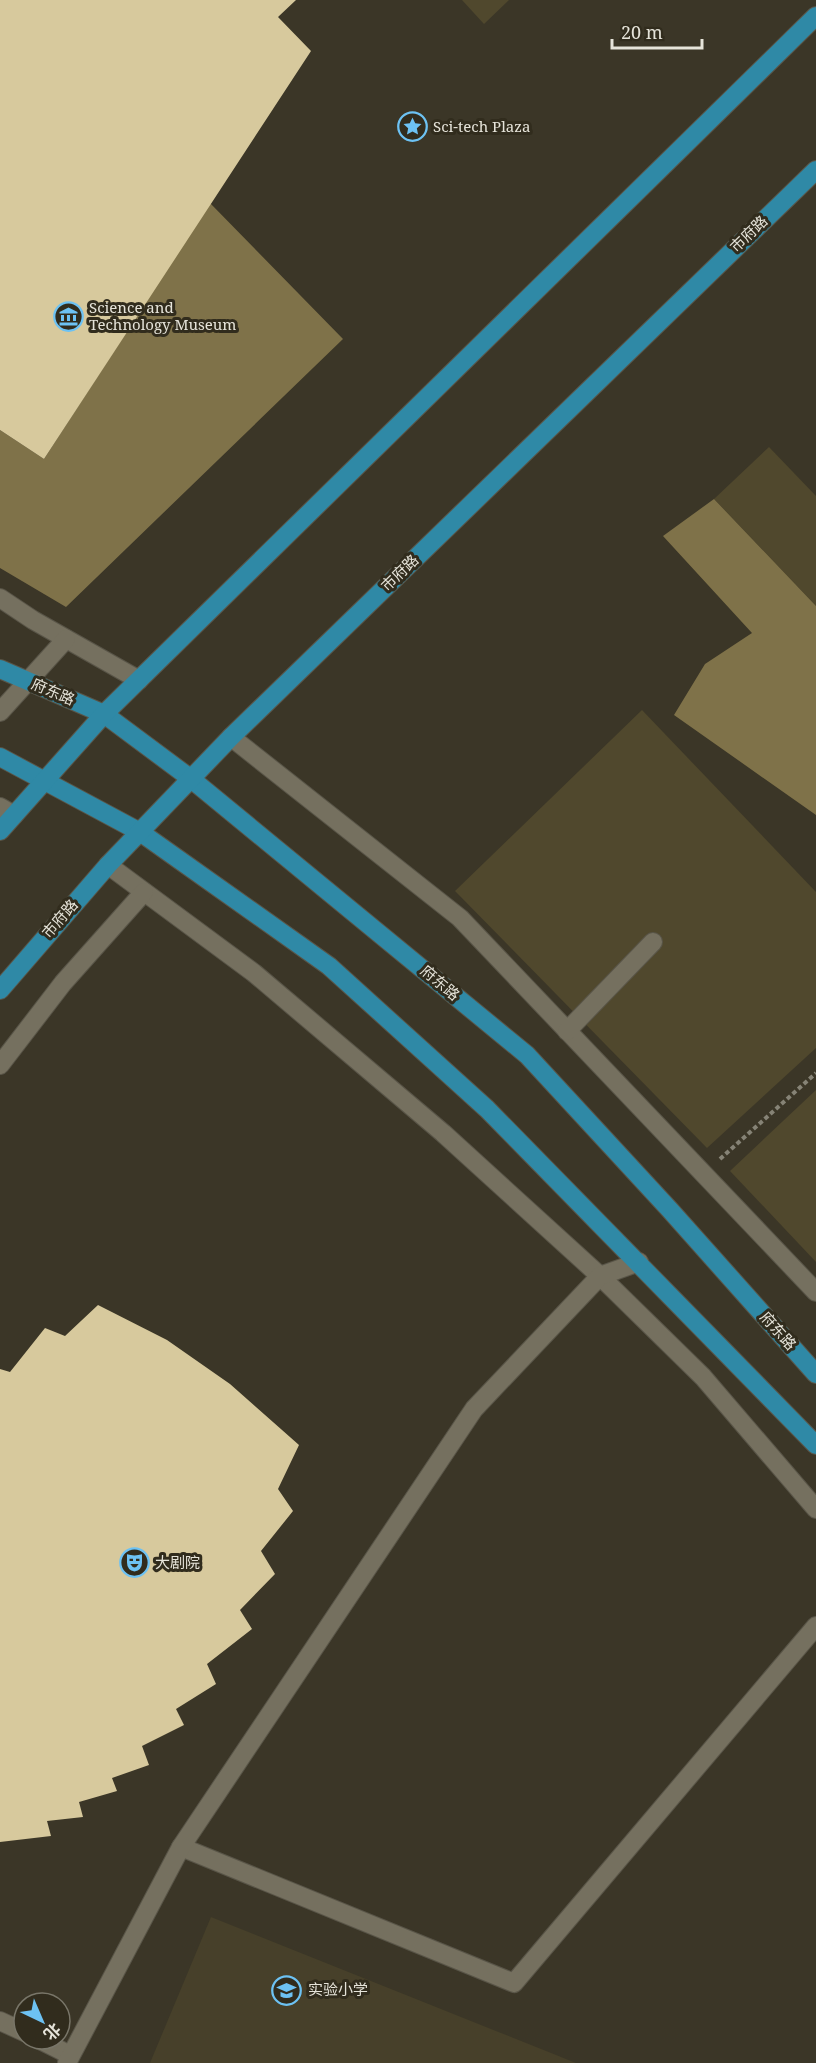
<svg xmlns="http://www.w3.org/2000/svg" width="816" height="2063" font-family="'Noto Serif','Noto Sans SC',serif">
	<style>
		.built { fill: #47402a }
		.green { fill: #50482d }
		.forest { fill: #7f7249 }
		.building { fill: #d7c99d }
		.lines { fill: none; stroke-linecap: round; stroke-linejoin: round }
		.minor-casing { stroke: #595548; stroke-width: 20 }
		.major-casing { stroke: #595548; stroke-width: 20 }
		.path { stroke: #868376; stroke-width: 4; stroke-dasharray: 4.5 3; stroke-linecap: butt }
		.minor { stroke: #75705f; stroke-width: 18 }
		.major { stroke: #2f89a6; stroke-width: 18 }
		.labels { text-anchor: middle; stroke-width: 6; stroke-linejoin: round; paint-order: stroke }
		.poi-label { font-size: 15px; fill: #e6e4da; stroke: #312c1d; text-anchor: start }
		.street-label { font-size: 15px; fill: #e6e4da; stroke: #312c1d }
	</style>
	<rect width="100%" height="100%" fill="#3b3627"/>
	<path class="built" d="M211 1917 576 2063H150Z"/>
	<g class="green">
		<path d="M462 0H509L484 24Z"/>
		<path d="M769 447 816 496V606L714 499Z"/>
		<path d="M642 710 816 892V1048L707 1148 455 891Z"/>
		<path d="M816 1090V1262L730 1171Z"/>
	</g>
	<g class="forest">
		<path d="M210 203 343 339 66 607 0 568V430L44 459Z"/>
		<path d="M714 499 816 606V815L674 715 705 664 752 633 663 536Z"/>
	</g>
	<g class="building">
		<path d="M0 0H296L278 17 311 51 44 459 0 430Z"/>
		<path d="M98 1305 167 1340 230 1384 299 1445 278 1489 293 1511 261 1551 275 1574 240 1610 252 1629 207 1664 216 1684 176 1709 184 1725 142 1746 149 1765 112 1778 117 1791 79 1802 83 1817 47 1821 51 1836 0 1842V1369L10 1372 45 1328 65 1336Z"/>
	</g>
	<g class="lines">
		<defs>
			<g id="minor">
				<path d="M0 598 33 620 139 680"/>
				<path d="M0 712 66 639"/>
				<path d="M231 737 460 918 816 1292"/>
				<path d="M0 807 14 815"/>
				<path d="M108 865 254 973 443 1133 600 1276 703 1377 816 1509"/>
				<path d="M567 1031 653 942"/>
				<path d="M0 1065 63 983 144 892"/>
				<path d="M181 1847 514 1983 816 1626"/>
				<path d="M0 2021 24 2032"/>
				<path d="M38 2039 70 2055"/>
				<path d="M67 2063 181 1847 474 1409 600 1276 639 1262"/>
			</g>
			<g id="major">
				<path d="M0 669 104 714 190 778 527 1055 670 1210 816 1374"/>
				<path d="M0 757 140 832 329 966 487 1109 816 1445"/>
				<path d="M0 831 104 714 816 16"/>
				<path d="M0 990 108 865 231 737 816 170"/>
			</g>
		</defs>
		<use href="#minor" class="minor-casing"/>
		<use href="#major" class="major-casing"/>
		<path class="path" d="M720 1159 816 1073"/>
		<use href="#minor" class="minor"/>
		<use href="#major" class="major"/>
	</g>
	<defs>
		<symbol id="sight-ring" viewBox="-11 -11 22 22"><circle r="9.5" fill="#312c1d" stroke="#6dc2f3" stroke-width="1.5"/><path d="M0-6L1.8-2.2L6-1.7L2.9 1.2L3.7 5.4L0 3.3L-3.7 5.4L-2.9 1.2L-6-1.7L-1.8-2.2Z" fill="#6dc2f3"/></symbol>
		<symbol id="museum-ring" viewBox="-11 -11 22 22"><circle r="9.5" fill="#312c1d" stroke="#6dc2f3" stroke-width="1.5"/><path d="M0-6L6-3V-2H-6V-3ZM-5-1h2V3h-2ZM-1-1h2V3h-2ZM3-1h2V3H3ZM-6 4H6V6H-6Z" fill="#6dc2f3"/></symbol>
		<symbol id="theatre-ring" viewBox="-11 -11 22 22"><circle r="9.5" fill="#312c1d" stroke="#6dc2f3" stroke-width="1.5"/><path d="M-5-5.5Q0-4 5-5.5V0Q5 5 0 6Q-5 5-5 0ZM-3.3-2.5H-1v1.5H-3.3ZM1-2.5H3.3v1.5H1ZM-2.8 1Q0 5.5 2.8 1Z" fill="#6dc2f3"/></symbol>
		<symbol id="school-ring" viewBox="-11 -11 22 22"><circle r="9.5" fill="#312c1d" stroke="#6dc2f3" stroke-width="1.5"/><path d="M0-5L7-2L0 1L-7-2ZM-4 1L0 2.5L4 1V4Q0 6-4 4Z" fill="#6dc2f3"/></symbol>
	</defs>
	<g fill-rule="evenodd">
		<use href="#sight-ring" x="396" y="110" width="33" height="33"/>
		<use href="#museum-ring" x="52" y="300" width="33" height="33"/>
		<use href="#theatre-ring" x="118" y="1546" width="33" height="33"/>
		<use href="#school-ring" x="270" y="1974" width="33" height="33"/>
	</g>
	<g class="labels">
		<g class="poi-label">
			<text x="433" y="132">Sci-tech Plaza</text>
			<text x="89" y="313">Science and<tspan x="89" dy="17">Technology Museum</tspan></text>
			<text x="155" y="1568">大剧院</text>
			<text x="308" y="1995">实验小学</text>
		</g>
		<g class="street-label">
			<text transform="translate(749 234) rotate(-44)" y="5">市府路</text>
			<text transform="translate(400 573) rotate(-44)" y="5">市府路</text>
			<text transform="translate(53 692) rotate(23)" y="5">府东路</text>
			<text transform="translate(60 919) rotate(-49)" y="5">市府路</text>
			<text transform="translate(440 983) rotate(40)" y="5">府东路</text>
			<text transform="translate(778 1331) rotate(48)" y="5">府东路</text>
		</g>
	</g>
	<g transform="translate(42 2021) rotate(136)"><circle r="28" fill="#312c1d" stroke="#797669" stroke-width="1.5"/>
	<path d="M0-4.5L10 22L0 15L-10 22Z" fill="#6dc2f3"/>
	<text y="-9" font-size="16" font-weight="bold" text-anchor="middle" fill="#e6e4da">北</text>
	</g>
	<path d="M612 39v9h90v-9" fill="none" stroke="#e6e4da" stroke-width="3"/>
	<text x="621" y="39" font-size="18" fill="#e6e4da" stroke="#312c1d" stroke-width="4.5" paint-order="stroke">20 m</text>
</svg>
